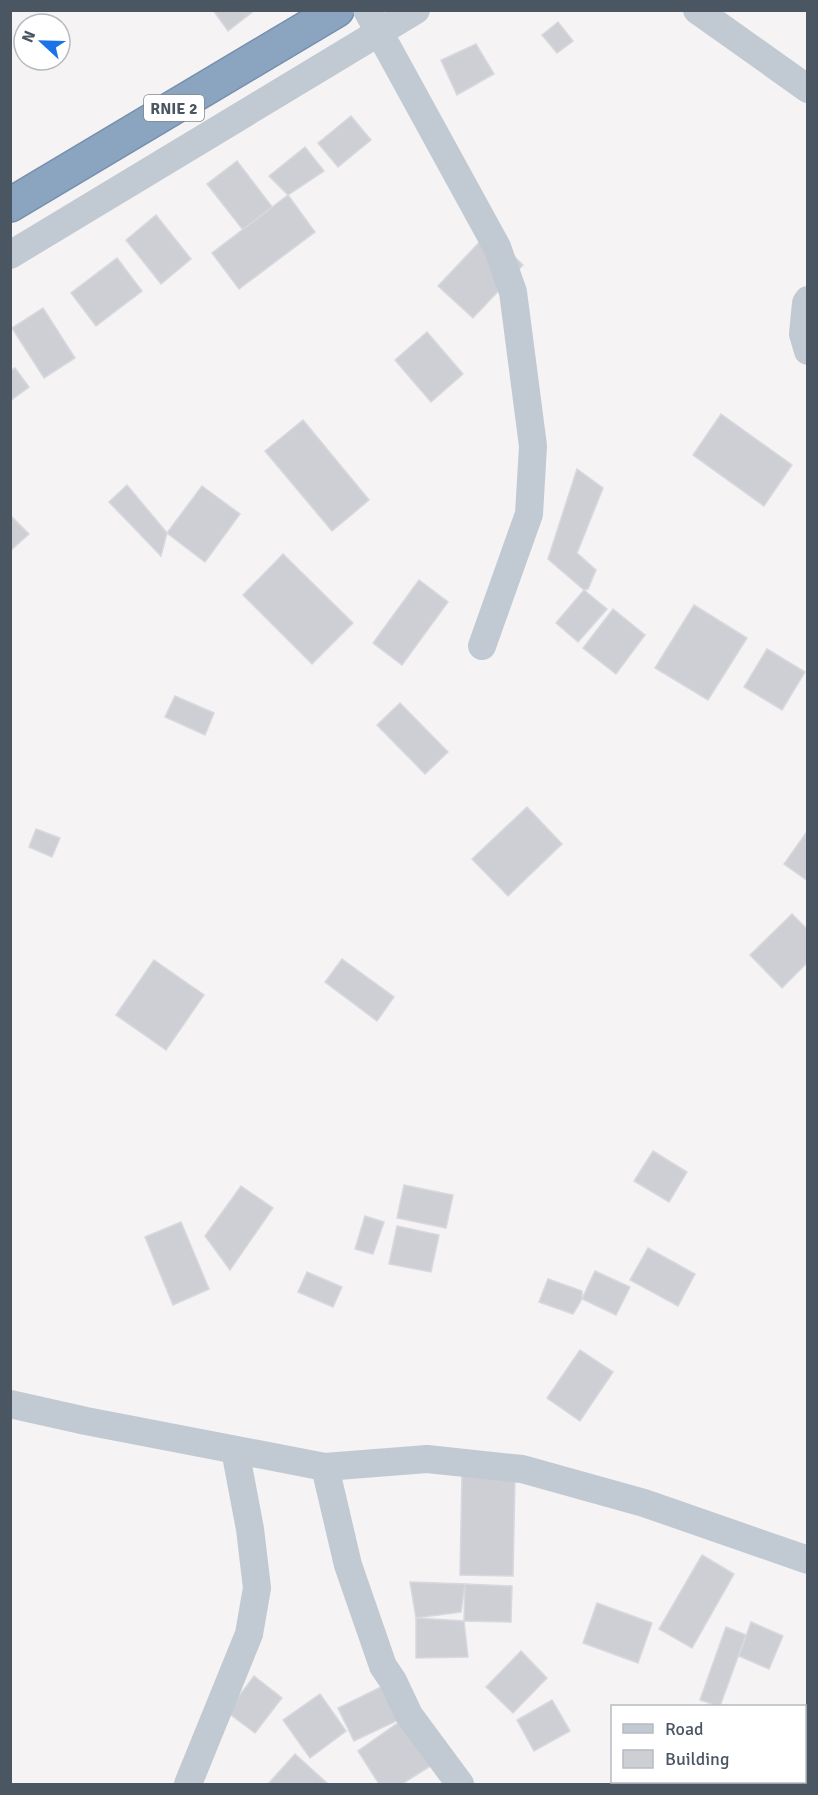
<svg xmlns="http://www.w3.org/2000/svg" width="818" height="1795" font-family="Signika,sans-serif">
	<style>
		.building { fill: #cdcfd5; stroke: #d7d9de; stroke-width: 1.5 }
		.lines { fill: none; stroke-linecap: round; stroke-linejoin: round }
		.highway-casing { stroke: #7690ad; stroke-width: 36 }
		.street { stroke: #c1cad2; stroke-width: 28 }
		.highway { stroke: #8ba5c1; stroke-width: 33 }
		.labels { text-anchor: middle; stroke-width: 4.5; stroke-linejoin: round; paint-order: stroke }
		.shield { fill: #fff; stroke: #808990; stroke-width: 1.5 }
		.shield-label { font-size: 16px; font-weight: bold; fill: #4a5661 }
	</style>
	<rect width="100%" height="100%" fill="#f5f3f3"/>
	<g class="building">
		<path d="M213 10H255L228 31Z"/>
		<path d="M558 22 573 41 557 53 542 35Z"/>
		<path d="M476 44 494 74 457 95 441 60Z"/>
		<path d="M351 116 371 140 338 167 318 143Z"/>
		<path d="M305 147 324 171 288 195 269 176Z"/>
		<path d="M237 161 273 208 243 230 207 184Z"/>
		<path d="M288 195 315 232 239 289 212 253Z"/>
		<path d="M156 215 191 259 161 284 126 240Z"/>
		<path d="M489 232 523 265 473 318 438 286Z"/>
		<path d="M117 258 142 291 96 326 71 293Z"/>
		<path d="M43 308 75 358 44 378 12 328Z"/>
		<path d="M427 332 463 374 431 402 395 360Z"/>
		<path d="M15 368 29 387 10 401V371Z"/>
		<path d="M721 414 792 465 764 506 693 455Z"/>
		<path d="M303 420 369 500 332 531 265 451Z"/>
		<path d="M577 469 603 488 577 553 596 570 588 589 584 590 548 559Z"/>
		<path d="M127 485 167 533 161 556 109 502Z"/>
		<path d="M202 486 240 514 205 562 167 533Z"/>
		<path d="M10 515 29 534 10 551Z"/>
		<path d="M283 554 353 623 312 664 243 595Z"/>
		<path d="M419 580 448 602 402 665 373 643Z"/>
		<path d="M584 590 607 609 578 642 556 623Z"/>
		<path d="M694 605 747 638 708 700 655 668Z"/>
		<path d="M613 609 645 635 616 674 583 648Z"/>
		<path d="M767 649 805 672 782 710 744 687Z"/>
		<path d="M175 696 214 713 205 735 165 717Z"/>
		<path d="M400 703 448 752 425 774 377 725Z"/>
		<path d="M527 807 562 844 508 896 472 859Z"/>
		<path d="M36 829 60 838 52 857 29 847Z"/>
		<path d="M808 830V881L784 864Z"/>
		<path d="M792 914 808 930V962L782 988 750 955Z"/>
		<path d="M342 959 394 997 377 1021 325 982Z"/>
		<path d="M154 960 204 995 166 1050 116 1015Z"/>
		<path d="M653 1151 687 1172 669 1202 634 1181Z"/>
		<path d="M404 1185 453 1195 446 1228 397 1218Z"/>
		<path d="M241 1186 273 1208 230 1270 205 1236Z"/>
		<path d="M365 1216 384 1222 373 1254 355 1249Z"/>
		<path d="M181 1222 209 1289 173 1305 145 1237Z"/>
		<path d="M397 1226 439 1235 431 1272 389 1264Z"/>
		<path d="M648 1248 695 1274 678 1306 630 1280Z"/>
		<path d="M595 1271 630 1287 616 1315 582 1299Z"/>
		<path d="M307 1272 342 1287 333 1307 298 1292Z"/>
		<path d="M548 1279 582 1291V1299L573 1314 539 1302Z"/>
		<path d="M580 1350 613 1372 580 1421 547 1398Z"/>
		<path d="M462 1474 515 1476 513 1576 460 1575Z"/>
		<path d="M702 1555 734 1574 692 1648 659 1629Z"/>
		<path d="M410 1582 465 1584 461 1612 416 1618Z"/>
		<path d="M465 1584 512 1586 511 1622 464 1621Z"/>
		<path d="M597 1603 652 1623 638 1663 583 1643Z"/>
		<path d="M416 1618 464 1621 468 1657 416 1658Z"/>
		<path d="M751 1622 783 1636 769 1669 739 1656Z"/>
		<path d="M726 1627 746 1635 720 1706H718L700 1700Z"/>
		<path d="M521 1651 547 1678 513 1713 486 1687Z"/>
		<path d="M254 1676 282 1698 255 1733 227 1712Z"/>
		<path d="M393 1681 409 1715 354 1741 338 1708Z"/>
		<path d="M320 1694 346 1731 310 1758 283 1720Z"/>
		<path d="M552 1700 570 1731 534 1751 517 1720Z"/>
		<path d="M409 1715 440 1760 402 1784H379L358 1751Z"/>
		<path d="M295 1754 328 1784H268Z"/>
	</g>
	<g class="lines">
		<defs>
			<path id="highway" d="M10 205 337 10"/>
		</defs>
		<use href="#highway" class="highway-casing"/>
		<g class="street">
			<path d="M367 10 497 247 513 292 533 446 529 514 482 646"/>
			<path d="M697 10 808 89"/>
			<path d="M10 255 416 10"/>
			<path d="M808 300 806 303 803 334 808 351"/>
			<path d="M10 1404 86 1421 325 1467 427 1459 522 1469 644 1503 808 1560"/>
			<path d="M325 1467 348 1565 383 1666 393 1681 409 1715 460 1784"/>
			<path d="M188 1784 249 1634 257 1588 250 1529 235 1450"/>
		</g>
		<use href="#highway" class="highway"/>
	</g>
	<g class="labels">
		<rect class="shield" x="144" y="95" width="60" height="26" rx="4.5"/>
		<g class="shield-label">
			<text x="174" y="114">RNIE 2</text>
		</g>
	</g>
	<rect width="818" height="1795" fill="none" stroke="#4a5661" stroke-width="24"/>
	<rect x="611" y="1705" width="195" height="78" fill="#ffffff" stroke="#b7bbc0" stroke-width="1.5"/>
	<rect x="623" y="1724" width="30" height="9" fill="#c1cad2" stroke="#b7bbc0" stroke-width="1.5"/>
	<text x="665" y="1735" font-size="18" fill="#4a5661">Road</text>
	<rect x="623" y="1750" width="30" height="18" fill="#cdcfd5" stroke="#b7bbc0" stroke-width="1.5"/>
	<text x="665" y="1765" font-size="18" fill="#4a5661">Building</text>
	<g transform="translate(42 42) rotate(292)"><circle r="28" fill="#ffffff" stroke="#b7bbc0" stroke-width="1.5"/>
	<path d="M0-4.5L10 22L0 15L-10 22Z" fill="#1a73e8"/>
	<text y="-9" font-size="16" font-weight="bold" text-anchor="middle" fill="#4a5661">N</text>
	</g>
</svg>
